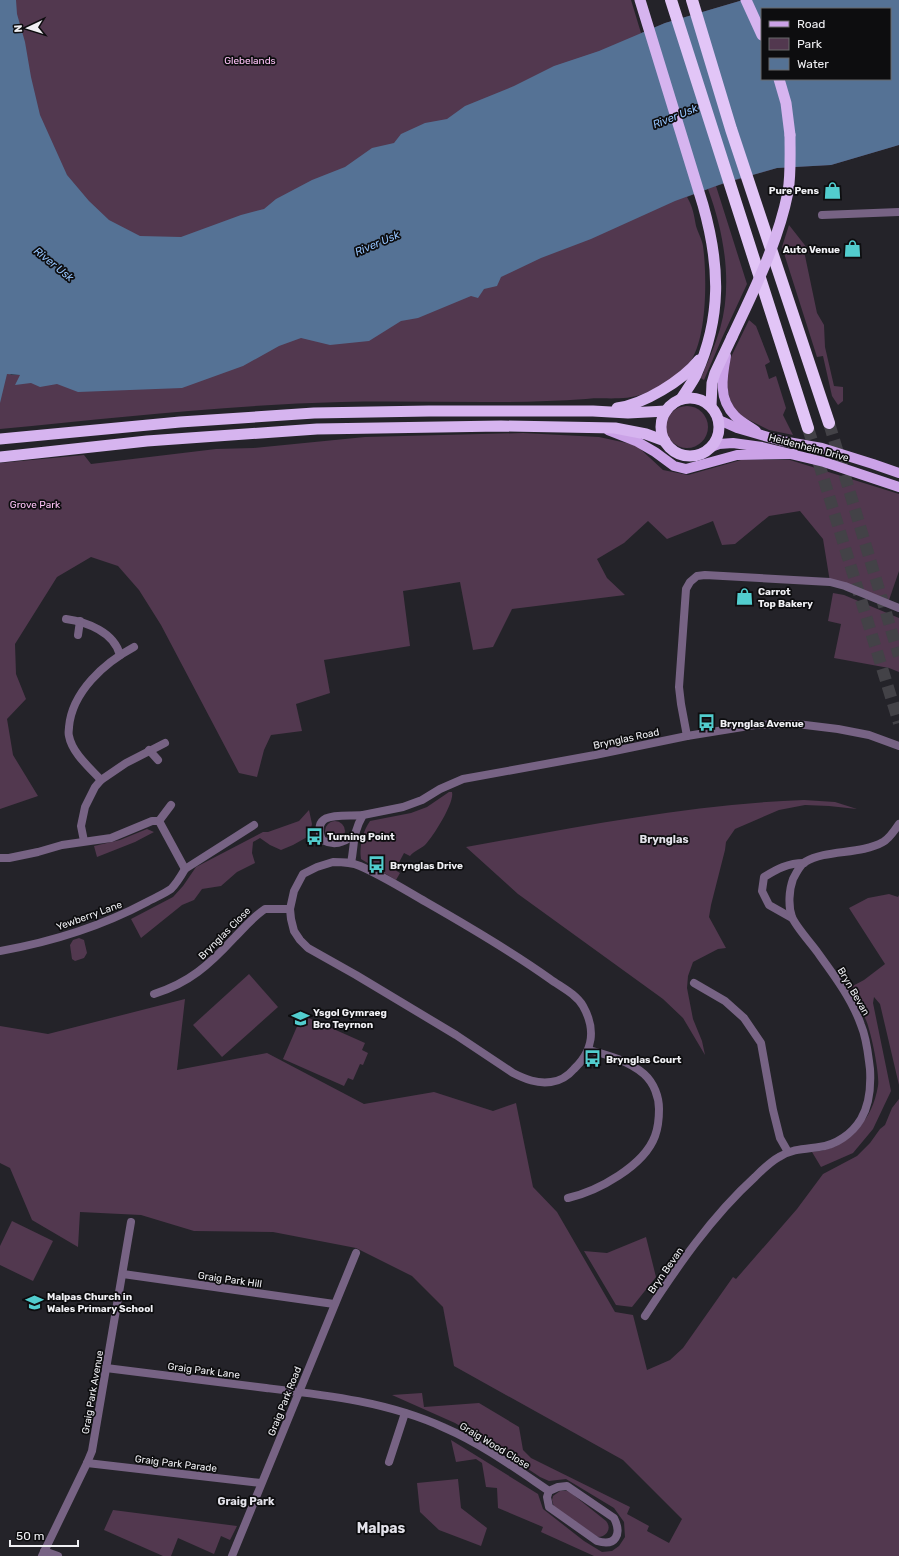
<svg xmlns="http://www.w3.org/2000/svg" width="899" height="1556" font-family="Rubik,sans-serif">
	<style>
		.green { fill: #52384f }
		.water { fill: #557295; fill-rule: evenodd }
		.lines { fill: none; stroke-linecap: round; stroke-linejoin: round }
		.motorway-tunnel { stroke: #434247; stroke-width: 12; stroke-dasharray: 12 6; stroke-linecap: butt }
		.minor { stroke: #776384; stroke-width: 8 }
		.primary { stroke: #cba2e7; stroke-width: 10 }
		.trunk { stroke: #d6b4ef; stroke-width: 11 }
		.motorway { stroke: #e2c5f7; stroke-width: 12 }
		.trunk-bridge { stroke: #d6b4ef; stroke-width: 11 }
		.labels { text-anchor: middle; stroke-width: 3.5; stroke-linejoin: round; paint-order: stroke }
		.park-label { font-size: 10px; fill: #fcc1f5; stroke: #0d0d0f }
		.poi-label { font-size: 10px; font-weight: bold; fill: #f0f0f4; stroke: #0d0d0f; text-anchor: start }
		.street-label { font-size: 10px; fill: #f0f0f4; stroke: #0d0d0f }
		.water-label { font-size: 11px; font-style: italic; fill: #93c2fb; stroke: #0d0d0f }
		.neighbourhood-label { font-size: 11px; font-weight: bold; fill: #e3e2ea; stroke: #0d0d0f }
		.district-label { font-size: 14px; font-weight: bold; fill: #e3e2ea; stroke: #0d0d0f }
	</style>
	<rect width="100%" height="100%" fill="#242329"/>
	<g class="green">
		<path d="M0 0H631L641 33 665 23 743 0H899V16L890 9H762L245 259 45 223Z"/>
		<path d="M899 145 831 165 777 168 716 186 747 284 722 338 704 380 701 378C708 362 715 345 720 329 733 284 724 232 708 189L687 197C693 207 694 215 696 226 698 233 702 239 703 246 707 275 707 334 692 359 683 373 659 388 643 394 625 401 605 397 586 399 505 405 423 400 341 402 227 405 113 418 0 429V361L11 375H20L609 179Z"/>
		<path d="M789 225 811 253 804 251 817 313 824 325 825 347 834 386 843 387V401L838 405 832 396 823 356 817 357 782 247Z"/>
		<path d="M749 320 756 326 770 362 765 365 769 379 776 376 786 408 783 415 793 435 769 430 745 418 735 411 730 399 727 387 726 375 731 357Z"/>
		<circle cx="687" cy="427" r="21"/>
		<path d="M523 433 599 437 636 445 663 470 688 475 741 460H790L899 494V571L888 603 830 582 823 539 800 511 769 516 735 544 722 545 713 521 667 539 648 521 624 543 597 559 607 578 625 595 512 609 493 647 473 650 460 582 403 591 410 646 324 660 330 693 296 704 302 731 271 735 264 750 257 777 239 773 161 625 139 590 118 566 91 557 57 577 15 644 16 674 26 699 7 719 13 755 38 796 0 809V463L84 455 91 464 216 449 253 448 365 437Z"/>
		<path d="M833 593 844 595 899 618V672L889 668 834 658 841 624 828 621Z"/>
		<path d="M449 792H452C455 802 433 837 425 845 420 849 414 851 410 856L404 853 395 870 400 873 396 880 361 859C359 846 363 831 370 821L411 813 427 807Z"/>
		<path d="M804 800 835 802 857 809 829 806 805 805 779 810 735 829 726 842 725 850 711 905 709 917 726 948 718 949 693 962 688 976 687 988 693 1019 702 1041 705 1055 683 1018 663 999 518 894 466 847C578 827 690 804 804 800Z"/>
		<path d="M309 810 312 824 309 836 293 845 281 850 270 845 260 838 253 842 252 853 255 863 237 872 221 886 202 889 194 900 182 905 141 938 131 919 173 897 183 886 196 867 263 832H268L299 821Z"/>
		<circle cx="335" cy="831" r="10"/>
		<path d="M147 829 154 832 135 842 97 857 94 846 120 840Z"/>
		<path d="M889 894 898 897 899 895V1085L880 1004 874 997 873 1003 891 1091 873 1129 853 1153 821 1167 812 1152C833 1150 842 1144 857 1130 869 1117 875 1103 878 1086 880 1074 871 1032 866 1020 861 1009 853 999 847 989L864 980 885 964 849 908 868 898Z"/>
		<path d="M79 938 84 940 87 953 84 958 75 961 72 959 70 945 73 940Z"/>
		<path d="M249 974 278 1007 222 1057 193 1025Z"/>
		<path d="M185 999 177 1070 267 1053 364 1104 434 1092 493 1111 516 1103 533 1187 557 1212 615 1312 633 1315 647 1370 670 1360 683 1348 733 1277 736 1279 797 1209 823 1174 857 1156 870 1143 880 1129 885 1125 892 1108 899 1099V1556H594L541 1532 543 1527 498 1508 497 1488 486 1487 482 1463 476 1459 456 1462 451 1440 538 1494 543 1509 584 1541 602 1552 612 1551 619 1546 625 1537 624 1522 614 1508 566 1479 549 1481 540 1477 494 1446 455 1423 392 1395 422 1393 424 1407 479 1403 519 1427 523 1450 531 1458 630 1507 627 1514 649 1526 647 1531 669 1543 682 1519 623 1460 454 1366 443 1307 412 1276 356 1248 273 1232 194 1231 141 1215 80 1212 78 1247 32 1220 10 1168 0 1163V1026L48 1034Z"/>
		<path d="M302 1015 365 1043 362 1050 368 1053 363 1065 360 1064 353 1080 348 1078 344 1086 283 1059Z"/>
		<path d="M12 1221 53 1241 33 1281 0 1265V1246Z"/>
		<path d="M646 1237 656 1277 632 1307 616 1305 584 1251 607 1253Z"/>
		<path d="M458 1479 461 1508 487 1528 481 1546 439 1530 420 1512 417 1483Z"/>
		<path d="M560 1491H567L571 1493 606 1521C612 1528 607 1537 598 1537L554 1507 552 1500 553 1496Z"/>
		<path d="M113 1510 237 1526 230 1540 221 1536 214 1554 178 1538 171 1556H163L104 1530Z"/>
	</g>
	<path class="water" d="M0 0H16L17 14 25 42 31 77 40 115 67 175 89 201 109 220 140 236 181 237 241 215 264 209 276 199 312 180 345 167 372 148 394 143 401 134 425 123 447 119 465 106 514 86 554 66 599 51 665 23 743 0H899V145L831 165 777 168 727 182 675 201 591 239 541 258 501 277 497 286 484 289 478 298 471 296 418 318 401 321 369 341 330 345 301 338 279 346 243 366 182 388 78 392 57 384 40 387 31 383 15 385 20 375 7 374 0 403ZM762 9H890V79H762Z"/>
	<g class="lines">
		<g class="motorway-tunnel">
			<path d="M829 423 899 656"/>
			<path d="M808 428 899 723"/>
		</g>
		<g class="minor">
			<path d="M822 215 899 212"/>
			<path d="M66 619C87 622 114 632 120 655"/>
			<path d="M78 635 80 621"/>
			<path d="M687 736 681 704 679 687 686 589 690 582 697 576 705 575 830 582 845 586 899 608"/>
			<path d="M149 750 158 760"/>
			<path d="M101 780C90 768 72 753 69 736 68 733 69 730 69 727 72 692 104 663 134 647"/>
			<path d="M159 821 171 805"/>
			<path d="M354 835C343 843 334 846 322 840 310 809 345 817 363 815"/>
			<path d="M84 841 81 826 85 807 95 787 101 780 126 763 165 743"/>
			<path d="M0 858H9L38 852 62 845 111 838 152 821H159L185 869"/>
			<path d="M333 862C342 862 351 862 360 866 383 876 405 890 426 902 468 926 511 951 550 979 561 987 576 994 583 1006 596 1029 593 1051 574 1069 568 1076 560 1081 551 1082 537 1084 525 1079 513 1073L456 1035 356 975 308 948 300 940 294 931 291 919 290 909 294 891 303 874 317 867Z"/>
			<path d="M351 863C355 843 352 834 363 815L403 807 422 800 440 789 463 779 595 755 687 736 755 725 797 724 838 729 869 735 899 746"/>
			<path d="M792 918 769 905 762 891 764 877C777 869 788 863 804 863"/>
			<path d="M0 951C51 942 102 926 147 902 154 898 164 894 171 889 177 883 181 876 185 869L254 825"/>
			<path d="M694 983 725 1001 744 1018 761 1043 773 1110 780 1138 788 1152"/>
			<path d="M154 994C189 983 209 965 234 938 244 928 253 917 265 909H290"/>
			<path d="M568 1198C598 1191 644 1166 655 1136 658 1128 659 1118 659 1109 659 1097 654 1083 644 1074 629 1061 608 1055 589 1050"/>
			<path d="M123 1274 334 1304"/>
			<path d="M645 1316C677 1267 711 1217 755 1177 762 1170 770 1162 779 1157 792 1149 804 1149 819 1147 836 1145 852 1134 861 1119 870 1104 871 1086 870 1069 868 1054 867 1039 861 1025 852 999 834 975 818 953 811 943 796 927 792 917 788 906 789 890 793 879 796 873 800 865 805 862 827 849 860 855 883 842 889 839 895 830 899 824"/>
			<path d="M106 1368C159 1375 213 1381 266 1388 326 1395 389 1402 445 1428 482 1444 515 1468 549 1491L547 1497 549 1507 597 1541C616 1547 622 1534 614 1518L567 1486 558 1487 549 1491"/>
			<path d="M389 1462 405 1413"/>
			<path d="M87 1463 261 1483"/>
			<path d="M44 1551 58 1556"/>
			<path d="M42 1556 87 1463 92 1451 131 1222"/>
			<path d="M232 1556 356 1253"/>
		</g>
		<g class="primary">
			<path d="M726 356C722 377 718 399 735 416 741 422 749 426 756 431"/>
			<path d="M719 420 737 428 782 441 822 448 873 464 899 473"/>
			<path d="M608 430 636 441 655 452 674 466 686 469 737 455 794 454"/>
			<path d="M711 447 719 444 733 443 762 447 824 462 899 487"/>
		</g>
		<g class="trunk">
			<path d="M640 0 703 205C720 265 722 317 696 375 692 383 686 391 681 399"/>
			<path d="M746 0 762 35"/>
			<path d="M779 79 786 103 790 135"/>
			<circle cx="690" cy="427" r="29"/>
			<path d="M711 406 712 383 715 373 732 337"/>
			<path d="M617 408C644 404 682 381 699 360"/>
			<path d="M0 439 180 422 314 413 429 411H593L628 413 666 411"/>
			<path d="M0 457 147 441 317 429 501 426 615 428 646 434 665 441"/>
		</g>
		<g class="motorway">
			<path d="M671 0 808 428"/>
			<path d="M692 0 731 129 829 423"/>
		</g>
		<path class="trunk-bridge" d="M732 337C754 290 778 243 788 192 791 174 790 154 790 135"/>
	</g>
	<defs>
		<symbol id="shop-bare" viewBox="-9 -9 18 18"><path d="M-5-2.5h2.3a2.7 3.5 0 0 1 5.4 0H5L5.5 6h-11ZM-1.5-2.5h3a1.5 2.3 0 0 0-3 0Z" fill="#52cdce" stroke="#0d0d0f" stroke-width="2.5" paint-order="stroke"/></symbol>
		<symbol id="bus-bare" viewBox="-9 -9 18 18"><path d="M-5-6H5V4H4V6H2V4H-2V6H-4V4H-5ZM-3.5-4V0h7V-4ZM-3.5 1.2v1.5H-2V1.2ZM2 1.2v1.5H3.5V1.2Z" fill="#52cdce" stroke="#0d0d0f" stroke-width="2.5" paint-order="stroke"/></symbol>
		<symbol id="school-bare" viewBox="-9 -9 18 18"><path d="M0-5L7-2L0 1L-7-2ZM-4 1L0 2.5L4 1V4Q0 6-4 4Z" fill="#52cdce" stroke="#0d0d0f" stroke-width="2.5" paint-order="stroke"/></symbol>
	</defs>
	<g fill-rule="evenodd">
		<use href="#shop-bare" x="820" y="178" width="25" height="25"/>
		<use href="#shop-bare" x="840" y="236" width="25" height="25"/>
		<use href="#shop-bare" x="732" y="584" width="25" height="25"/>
		<use href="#bus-bare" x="694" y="710" width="25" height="25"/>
		<use href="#bus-bare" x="302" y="824" width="25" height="25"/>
		<use href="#bus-bare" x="364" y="852" width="25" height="25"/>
		<use href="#school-bare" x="288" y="1006" width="25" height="25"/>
		<use href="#bus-bare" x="580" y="1046" width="25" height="25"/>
		<use href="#school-bare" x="22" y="1290" width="25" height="25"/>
	</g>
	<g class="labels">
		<g class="park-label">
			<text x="250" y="64">Glebelands</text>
			<text x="35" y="508">Grove Park</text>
		</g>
		<g class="poi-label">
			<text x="819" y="194" text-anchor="end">Pure Pens</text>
			<text x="840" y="253" text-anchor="end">Auto Venue</text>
			<text x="758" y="595">Carrot<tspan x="758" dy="12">Top Bakery</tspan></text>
			<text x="720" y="727">Brynglas Avenue</text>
			<text x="327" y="840">Turning Point</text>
			<text x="390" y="869">Brynglas Drive</text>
			<text x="313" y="1016">Ysgol Gymraeg<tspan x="313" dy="12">Bro Teyrnon</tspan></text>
			<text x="606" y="1063">Brynglas Court</text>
			<text x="47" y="1300">Malpas Church in<tspan x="47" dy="12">Wales Primary School</tspan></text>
		</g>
		<g class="street-label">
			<text transform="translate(809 447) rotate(15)" y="4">Heidenheim Drive</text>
			<text transform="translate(626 738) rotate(-12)" y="4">Brynglas Road</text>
			<text transform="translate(89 915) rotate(-20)" y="4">Yewberry Lane</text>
			<text transform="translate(224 933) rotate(-45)" y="4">Brynglas Close</text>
			<text transform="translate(854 991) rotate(60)" y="4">Bryn Bevan</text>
			<text transform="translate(665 1270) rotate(-55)" y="4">Bryn Bevan</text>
			<text transform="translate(230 1279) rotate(8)" y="4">Graig Park Hill</text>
			<text transform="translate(204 1370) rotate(7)" y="4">Graig Park Lane</text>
			<text transform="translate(92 1392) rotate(-80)" y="4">Graig Park Avenue</text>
			<text transform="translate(284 1401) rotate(-68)" y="4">Graig Park Road</text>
			<text transform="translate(495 1445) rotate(31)" y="4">Graig Wood Close</text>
			<text transform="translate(176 1463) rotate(7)" y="4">Graig Park Parade</text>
		</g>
		<g class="water-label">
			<text transform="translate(675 116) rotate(-22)" y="4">River Usk</text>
			<text transform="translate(377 243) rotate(-23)" y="4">River Usk</text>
			<text transform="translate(54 264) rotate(39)" y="4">River Usk</text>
		</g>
		<g class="neighbourhood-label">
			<text x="664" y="843">Brynglas</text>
			<text x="246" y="1505">Graig Park</text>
		</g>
		<g class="district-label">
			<text x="381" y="1533">Malpas</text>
		</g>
	</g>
	<rect x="761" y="8" width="130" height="72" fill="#0d0d0f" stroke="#68686b"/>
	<rect x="769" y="21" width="20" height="6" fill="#cba2e7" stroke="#68686b"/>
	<text x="797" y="28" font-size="12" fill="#f0f0f4">Road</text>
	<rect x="769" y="38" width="20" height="12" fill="#52384f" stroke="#68686b"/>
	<text x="797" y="48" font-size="12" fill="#f0f0f4">Park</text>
	<rect x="769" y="58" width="20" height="12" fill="#557295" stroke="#68686b"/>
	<text x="797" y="68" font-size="12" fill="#f0f0f4">Water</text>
	<g transform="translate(28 28) rotate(266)" stroke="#0d0d0f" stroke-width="3" paint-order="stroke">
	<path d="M0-3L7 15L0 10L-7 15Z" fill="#f0f0f4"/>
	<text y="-6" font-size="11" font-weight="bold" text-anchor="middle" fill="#f0f0f4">N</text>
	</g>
	<path d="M10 1540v6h68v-6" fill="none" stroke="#f0f0f4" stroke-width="2"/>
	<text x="16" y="1540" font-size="12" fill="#f0f0f4" stroke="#0d0d0f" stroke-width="3" paint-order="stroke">50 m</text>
</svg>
